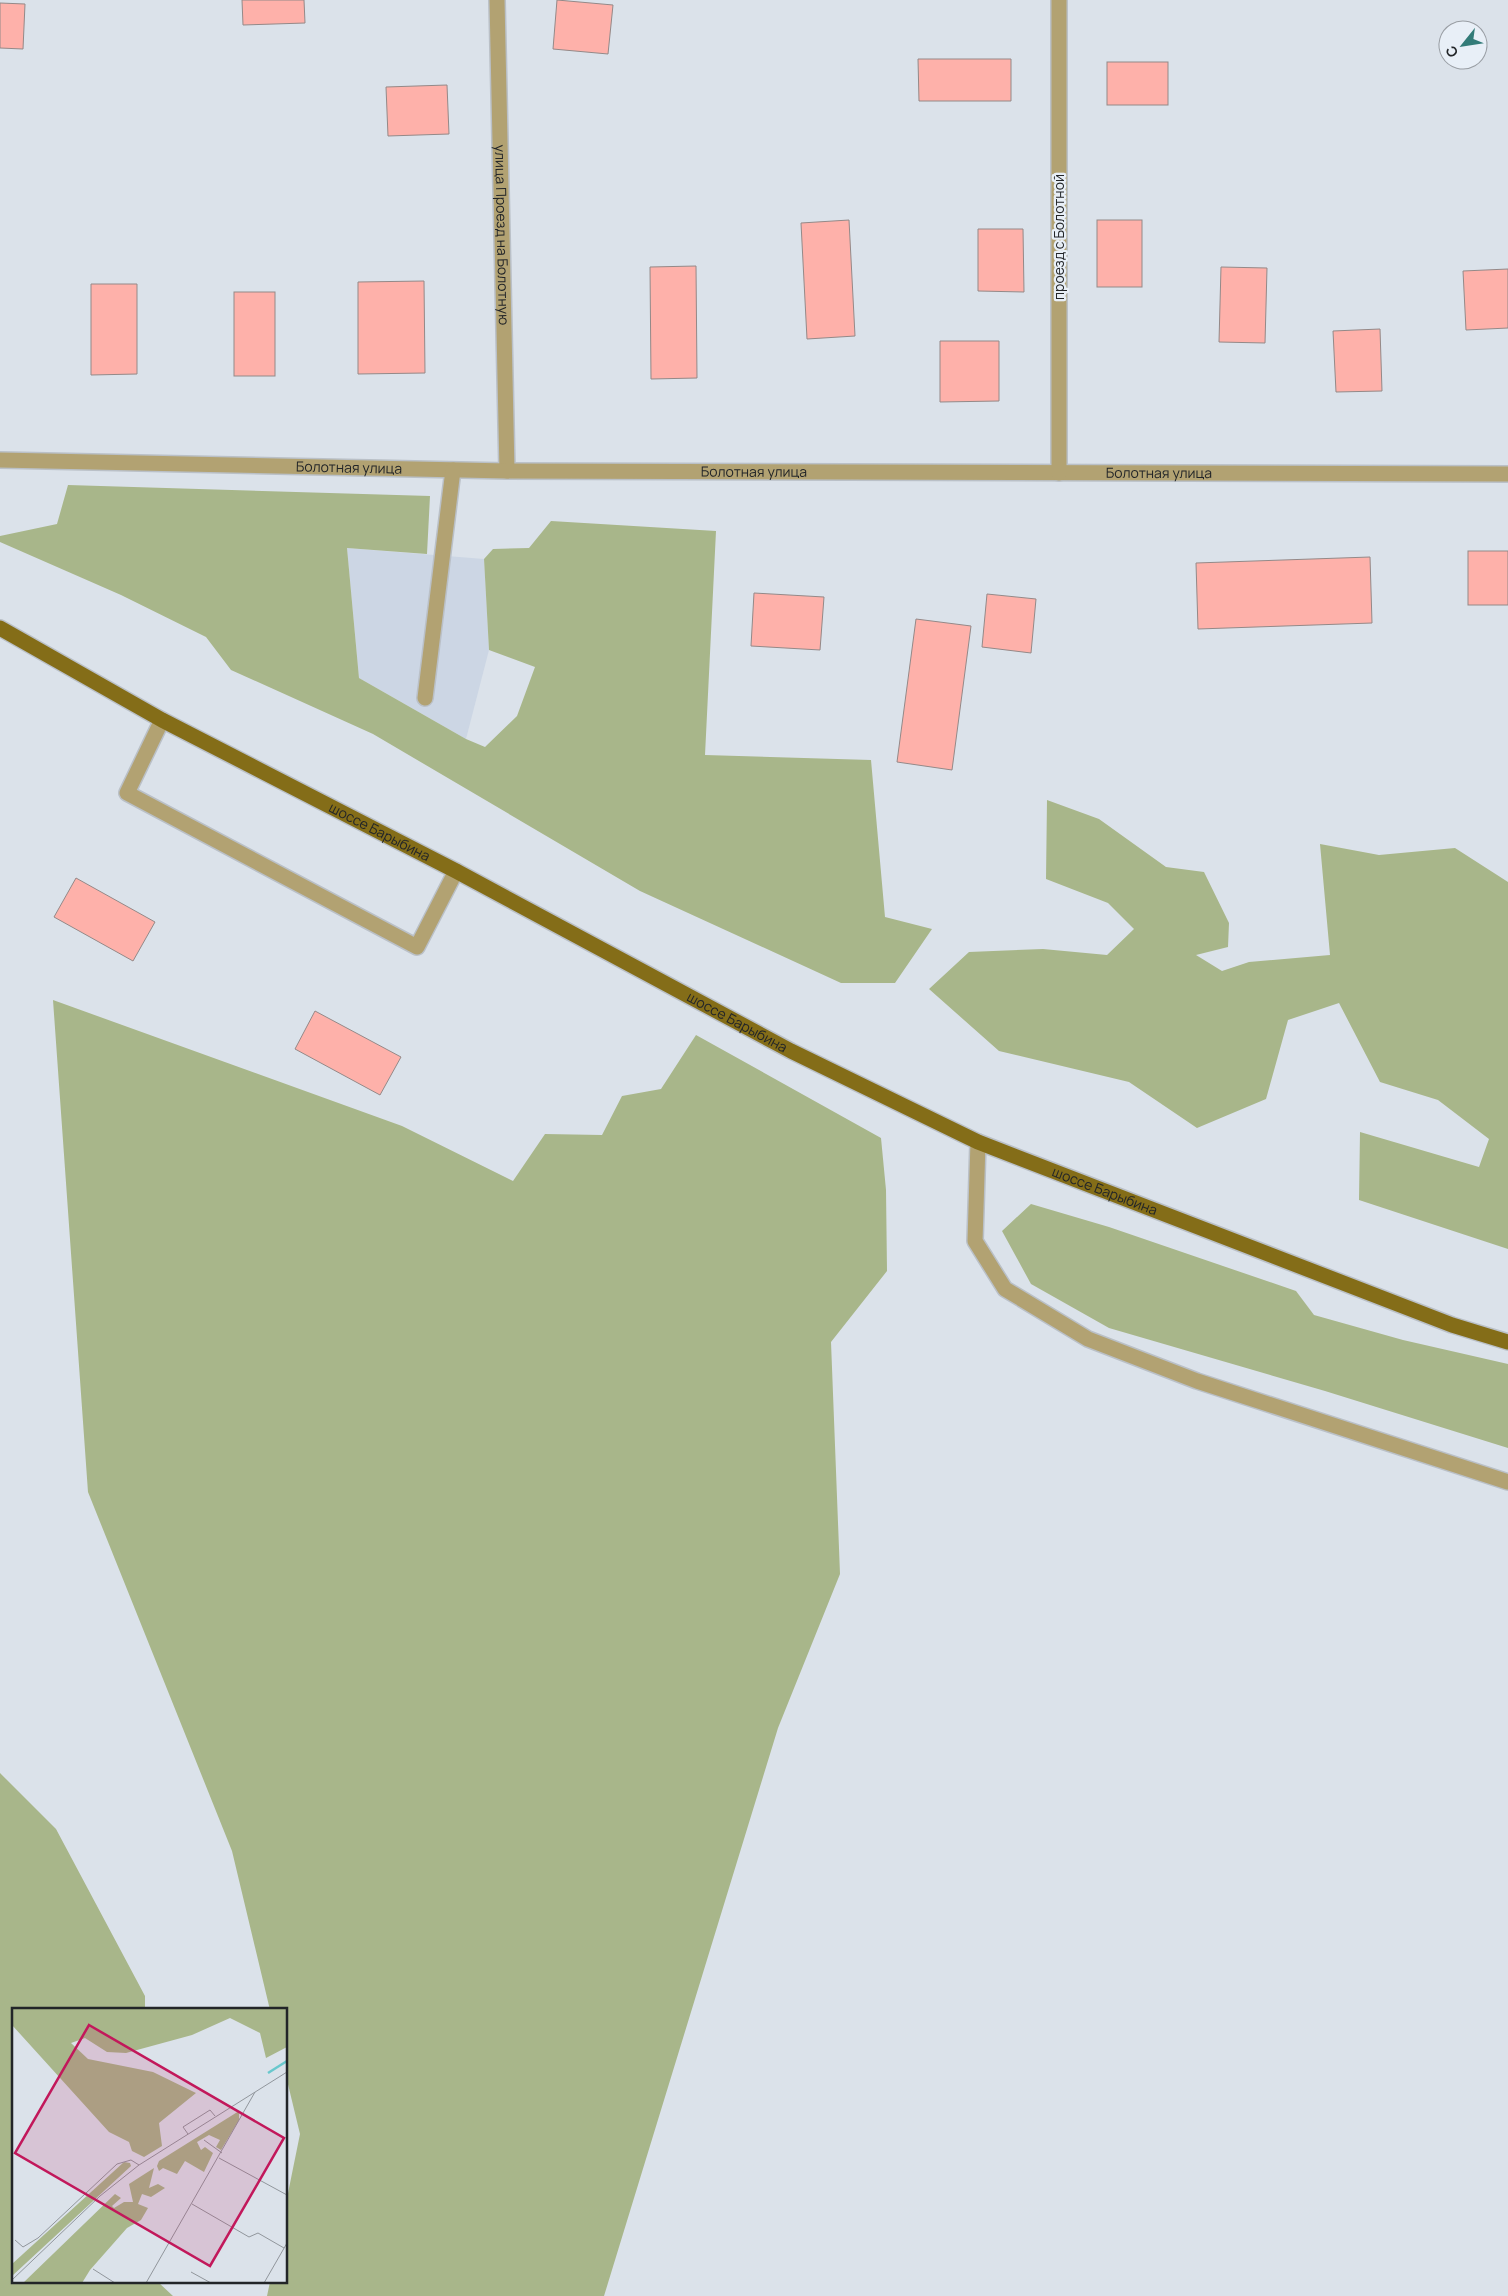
<svg xmlns="http://www.w3.org/2000/svg" width="1508" height="2296" font-family="Manrope,sans-serif">
	<style>
		.built { fill: #ccd6e4 }
		.green { fill: #a8b68a }
		.building { fill: #feb1aa; stroke: #948988 }
		.lines { fill: none; stroke-linecap: round; stroke-linejoin: round }
		.minor-casing { stroke: #bac0c7; stroke-width: 18 }
		.major-casing { stroke: #bac0c7; stroke-width: 18 }
		.minor { stroke: #b2a272; stroke-width: 15 }
		.major { stroke: #846d18; stroke-width: 15 }
		.labels { text-anchor: middle; stroke-width: 4.5; stroke-linejoin: round; paint-order: stroke }
		.street-label { font-size: 14px; fill: #222528; stroke: #e8eff7 }
		.inset-river { fill: none; stroke: #69c8cd; stroke-width: 2.5 }
		.inset-road { fill: none; stroke: #91969c; stroke-width: 1 }
		.view { fill: #c2185b; fill-opacity: 0.15; stroke: #c2185b; stroke-width: 2.5 }
		.inset-edge { fill: none; stroke: #222528; stroke-width: 2.5 }
	</style>
	<rect width="100%" height="100%" fill="#dbe2ea"/>
	<path class="built" d="M347 548 484 559 489 650 466 739 359 678Z"/>
	<g class="green">
		<path d="M68 485 430 496 427 554 347 548 359 678 466 739 485 747 517 716 535 667 489 650 484 559 493 549 529 548 551 521 716 531 705 755 871 760 885 917 932 929 895 983H841L640 891 373 734 231 670 206 637 121 595 0 542V536L57 524Z"/>
		<path d="M1047 800 1099 819 1166 867 1204 872 1229 923 1228 947 1196 955 1222 971 1249 962 1330 955 1320 844 1379 855 1455 848 1508 882V1249L1359 1200 1360 1132 1479 1167 1489 1139 1438 1100 1380 1082 1339 1003 1288 1020 1266 1099 1197 1128 1129 1082 999 1051 929 989 969 952 1043 949 1107 955 1134 929 1108 903 1046 879Z"/>
		<path d="M53 1000 402 1126 513 1181 545 1134 602 1135 622 1096 661 1089 696 1035 881 1138 886 1190 887 1271 831 1342 840 1574 778 1728 604 2296H267L270 2282H286V2203L300 2134 286 2076V2010H270L232 1851 88 1492Z"/>
		<path d="M1031 1204 1109 1227 1296 1291 1314 1315 1403 1340 1508 1364V1448L1325 1391 1109 1328 1031 1284 1002 1231Z"/>
		<path d="M0 1773 56 1829 145 1996V2010H14V2282H158L173 2296H0Z"/>
	</g>
	<g class="building">
		<path d="M242 0H304L305 23 243 25Z"/>
		<path d="M557 0 613 5 608 54 553 49Z"/>
		<path d="M0 3 25 4 23 49 0 48Z"/>
		<path d="M918 59H1011V101H919Z"/>
		<rect x="1107" y="62" width="61" height="43"/>
		<path d="M447 85 449 134 388 136 386 87Z"/>
		<path d="M849 220 855 336 807 339 801 223Z"/>
		<rect x="1097" y="220" width="45" height="67"/>
		<path d="M978 229H1023L1024 292 978 291Z"/>
		<path d="M696 266 697 378 651 379 650 267Z"/>
		<path d="M1221 267 1267 268 1265 343 1219 342Z"/>
		<path d="M1508 269V328L1466 330 1463 271Z"/>
		<path d="M424 281 425 373 358 374V282Z"/>
		<path d="M91 284H137V374L91 375Z"/>
		<rect x="234" y="292" width="41" height="84"/>
		<path d="M1380 329 1382 391 1336 392 1333 331Z"/>
		<path d="M940 341H999V401L940 402Z"/>
		<rect x="1468" y="551" width="40" height="54"/>
		<path d="M1370 557 1372 623 1198 629 1196 563Z"/>
		<path d="M754 593 824 597 820 650 751 646Z"/>
		<path d="M987 594 1036 599 1031 653 982 647Z"/>
		<path d="M916 619 971 626 952 770 897 762Z"/>
		<path d="M76 878 155 922 133 961 54 917Z"/>
		<path d="M315 1011 401 1057 380 1095 295 1049Z"/>
	</g>
	<g class="lines">
		<defs>
			<g id="minor">
				<path id="s1" d="M497 0 507 471"/>
				<path id="s2" d="M0 460 507 471 1508 474"/>
				<path d="M1059 473V0"/>
				<path d="M425 698 453 470"/>
				<path d="M162 720 127 793 417 947 456 871"/>
				<path d="M978 1142 975 1241 1005 1289 1088 1339 1197 1381 1508 1482"/>
			</g>
			<g id="major">
				<path id="s3" d="M0 628 162 720 456 871 791 1051 978 1142 1452 1325 1508 1342"/>
			</g>
		</defs>
		<use href="#minor" class="minor-casing"/>
		<use href="#major" class="major-casing"/>
		<use href="#minor" class="minor"/>
		<use href="#major" class="major"/>
	</g>
	<g class="labels">
		<g class="street-label">
			<text dy="5" stroke="none"><textPath href="#s1" startOffset="235">улица Проезд на Болотную</textPath></text>
			<text transform="translate(1059 237) rotate(-90)" y="5">проезд с Болотной</text>
			<text dy="5" stroke="none"><textPath href="#s2" startOffset="349">Болотная улица</textPath></text>
			<text dy="5" stroke="none"><textPath href="#s2" startOffset="754">Болотная улица</textPath></text>
			<text dy="5" stroke="none"><textPath href="#s2" startOffset="1159">Болотная улица</textPath></text>
			<text dy="5" stroke="none"><textPath href="#s3" startOffset="431">шоссе Барыбина</textPath></text>
			<text dy="5" stroke="none"><textPath href="#s3" startOffset="836">шоссе Барыбина</textPath></text>
			<text dy="5" stroke="none"><textPath href="#s3" startOffset="1241">шоссе Барыбина</textPath></text>
		</g>
	</g>
	<g transform="translate(12 2008)">
		<rect width="275" height="275" fill="#dbe2ea"/>
		<path d="M0 0H275V39L254 50 248 25 218 10 180 27 114 45 95 44 73 30 59 35 76 51 141 64 184 85 147 115 150 138 132 149 120 143 117 134 97 124 0 17ZM227 103V112L209 142 204 139 208 132 197 127 185 134 189 142 193 139 201 145 192 164 173 153 165 166 151 160 147 163 145 158 147 153ZM112 154 118 155 119 158 0 268V256ZM142 160 137 180 146 176 153 180 139 189 130 186 126 196 136 200 129 212 115 220 78 262 70 275H11L103 186 109 190 100 198 102 200 112 194H121L117 176Z" fill="#a8b68a"/>
		<path class="inset-river" d="M256 65 275 53"/>
		<path class="inset-road" d="M176 126 171 119 198 102 203 108M192 132 210 145M207 150 275 187M180 196 237 229 246 225 272 240M3 232 11 239 26 230 105 156 119 152 127 157M81 261 103 275M179 264 199 275M0 272 88 188 127 157 275 64M134 275 243 84M252 275 275 235"/>
		<path class="view" d="M77 17 272 130 198 258 3 145Z"/>
		<rect width="275" height="275" class="inset-edge"/>
	</g>
	<g transform="translate(1463 45) rotate(240)"><circle r="24" fill="#e8eff7" stroke="#999ea4"/>
	<path d="M0-4L9 19L0 12L-9 19Z" fill="#327b78"/>
	<text y="-8" font-size="14" font-weight="bold" text-anchor="middle" fill="#222528">С</text>
	</g>
</svg>
